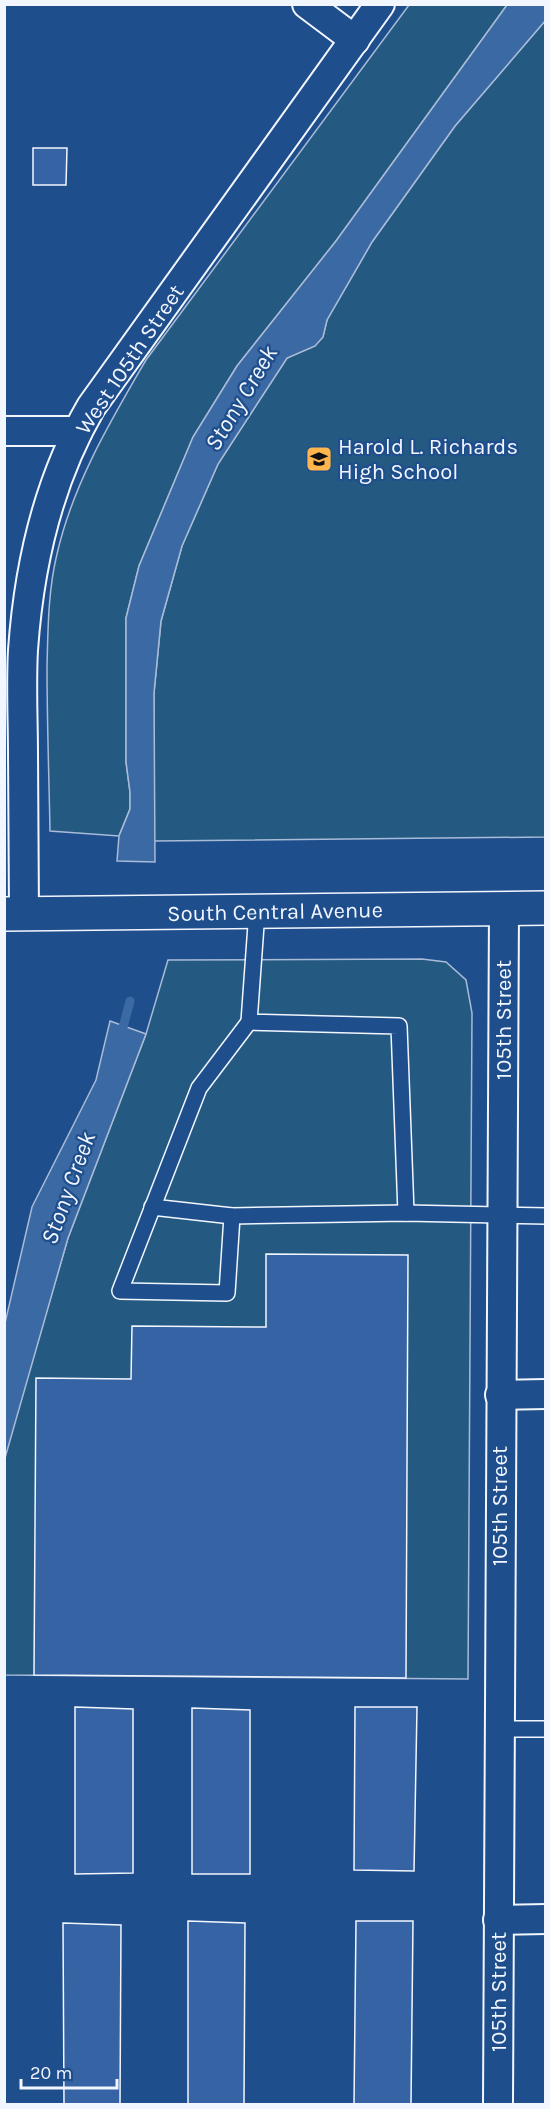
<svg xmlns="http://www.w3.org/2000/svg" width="550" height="2109" font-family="Karla,sans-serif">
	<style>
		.green { fill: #245a82; stroke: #a8bbd7; stroke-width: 1.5 }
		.water { fill: #3b69a3; stroke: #a8bbd7; stroke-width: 1.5 }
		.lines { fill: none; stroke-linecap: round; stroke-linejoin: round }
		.stream { stroke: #3b69a3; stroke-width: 9 }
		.building { fill: #3563a3; stroke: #f2f6ff; stroke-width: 1.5 }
		.service-casing { stroke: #f2f6ff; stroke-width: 18 }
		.minor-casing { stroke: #f2f6ff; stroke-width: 32 }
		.tertiary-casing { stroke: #f2f6ff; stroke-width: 36 }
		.service { stroke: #1f4e8c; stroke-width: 15 }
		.minor { stroke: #1f4e8c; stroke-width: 28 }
		.tertiary { stroke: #1f4e8c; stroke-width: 33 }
		.labels { text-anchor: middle; stroke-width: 4.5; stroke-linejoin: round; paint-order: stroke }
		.street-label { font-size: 22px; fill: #f2f6ff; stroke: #1f4e8c }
		.poi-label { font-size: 22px; fill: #f2f6ff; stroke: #1f4e8c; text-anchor: start }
		.water-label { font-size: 24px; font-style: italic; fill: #f2f6ff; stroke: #1f4e8c }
	</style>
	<rect width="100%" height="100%" fill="#1f4e8c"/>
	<g class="green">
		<path d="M409 5H507L336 241 237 366 193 437 139 566 126 618V762L130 792V809L119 836 50 831C49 777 47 722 47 667 48 629 48 591 57 554 73 484 110 422 146 360Z"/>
		<path d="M545 21V837L154 841V693L161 621 182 546 218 464 287 358 315 346 323 337 327 320 372 242 455 126Z"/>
		<path d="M422 959 446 962 466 980 472 1013 468 1679 5 1675 4 1458 68 1238 146 1034 168 960Z"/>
	</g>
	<g class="water">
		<path d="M507 5H545V21L455 126 372 242 327 320 323 337 315 346 287 358 218 464 182 546 161 621 154 693 155 862 117 861 119 836 130 809V792L126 762V618L139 566 193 437 237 366 336 241Z"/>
		<path d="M110 1021 146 1034 68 1238 5 1458V1323L32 1207 96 1080Z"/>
	</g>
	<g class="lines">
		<path class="stream" d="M121 1035 130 1001"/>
	</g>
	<g class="building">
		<path d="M33 148H67L66 185H33Z"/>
		<path d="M266 1254 408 1255 406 1678 34 1675 36 1378 131 1379 132 1326 266 1327Z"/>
		<path d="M75 1707 133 1709V1873L75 1874Z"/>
		<path d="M355 1707H417L414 1871 354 1870Z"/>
		<path d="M192 1708 250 1710V1874H192Z"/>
		<path d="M188 1921 245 1923 244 2104H188Z"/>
		<path d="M356 1921H413L411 2104H354Z"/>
		<path d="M63 1923 121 1925 120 2104H64Z"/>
	</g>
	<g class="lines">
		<defs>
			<g id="service">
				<path d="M257 911 249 1022 399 1026 406 1213"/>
				<path d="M152 1207 232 1216 406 1213 546 1216"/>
				<path d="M232 1216 227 1293 120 1291 199 1088 249 1022"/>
				<path d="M499 1729H546"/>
			</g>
			<g id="minor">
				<path d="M307 4 355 40"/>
				<path d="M4 431H78"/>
				<path d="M24 914C24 860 23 807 23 754 23 720 21 684 23 650 29 565 48 481 91 407L380 4"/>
				<path d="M500 1395 546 1394"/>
				<path d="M498 1920 546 1919"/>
				<path d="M498 2104 504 908"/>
			</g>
			<path id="tertiary" d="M4 914 546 908"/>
		</defs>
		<use href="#service" class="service-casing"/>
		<use href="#minor" class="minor-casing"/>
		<use href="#tertiary" class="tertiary-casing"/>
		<use href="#service" class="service"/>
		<use href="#minor" class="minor"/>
		<use href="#tertiary" class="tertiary"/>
	</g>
	<defs>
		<symbol id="school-square" viewBox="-11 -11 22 22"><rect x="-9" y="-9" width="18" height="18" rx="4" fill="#ffb74d" stroke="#1f4e8c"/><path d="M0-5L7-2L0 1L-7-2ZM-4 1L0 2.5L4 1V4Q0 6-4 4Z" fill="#111"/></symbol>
	</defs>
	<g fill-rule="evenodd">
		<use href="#school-square" x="304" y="444" width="30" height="30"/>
	</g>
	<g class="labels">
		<g class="street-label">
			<text transform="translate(129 359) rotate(-56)" y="8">West 105th Street</text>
			<text transform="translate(275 911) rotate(-1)" y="8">South Central Avenue</text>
			<text transform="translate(503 1020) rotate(-90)" y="8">105th Street</text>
			<text transform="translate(499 1506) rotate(-90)" y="8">105th Street</text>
			<text transform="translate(498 1992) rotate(-90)" y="8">105th Street</text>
		</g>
		<g class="poi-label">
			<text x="338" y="454">Harold L. Richards<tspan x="338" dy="25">High School</tspan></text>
		</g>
		<g class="water-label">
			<text transform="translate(241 398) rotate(-59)" y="8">Stony Creek</text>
			<text transform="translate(68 1188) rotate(-70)" y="8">Stony Creek</text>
		</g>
	</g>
	<rect width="550" height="2109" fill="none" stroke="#f2f6ff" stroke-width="12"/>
	<path d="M21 2079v9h96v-9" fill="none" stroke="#f2f6ff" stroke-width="3"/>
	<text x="30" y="2079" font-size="18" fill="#f2f6ff" stroke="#1f4e8c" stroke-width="4.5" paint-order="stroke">20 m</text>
</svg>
